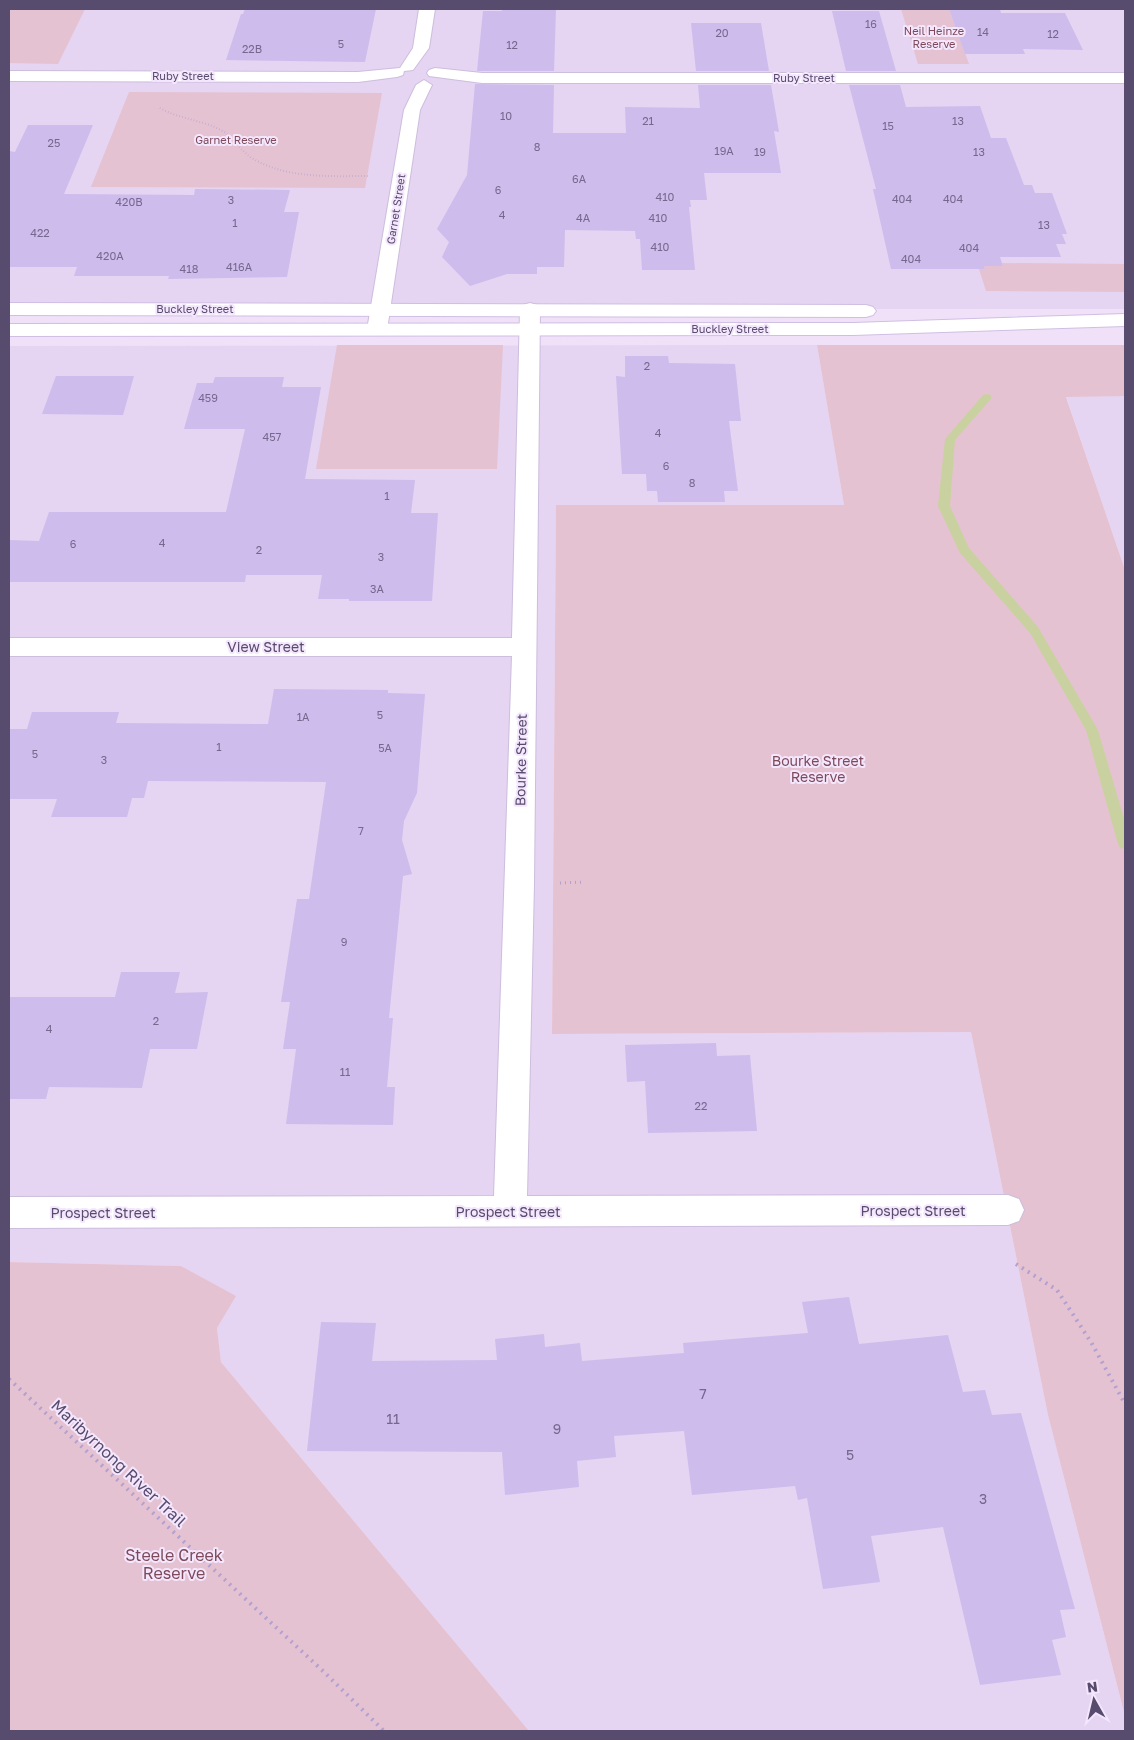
<svg xmlns="http://www.w3.org/2000/svg" width="1134" height="1740" font-family="'Golos Text',sans-serif">
	<style>
		.residential { fill: #e5d4f2 }
		.green { fill: #e5c2d1 }
		.lines { fill: none; stroke-linecap: round; stroke-linejoin: round }
		.stream { fill: #cad1a0; fill-rule: evenodd }
		.building { fill: #cebcec }
		.minor-casing { stroke: #ccbedd; stroke-width: 2 }
		.secondary-casing { stroke: #cfbfe3; stroke-width: 2 }
		.path-far2 { stroke: #b2a0d0; stroke-width: 2; stroke-dasharray: 0.5 2.5; stroke-linecap: butt }
		.path-far1 { stroke: #b2a0d0; stroke-width: 3; stroke-dasharray: 1 4; stroke-linecap: butt }
		.path { stroke: #b2a0d0; stroke-width: 4; stroke-dasharray: 2 5; stroke-linecap: butt }
		.minor { fill: #fff; fill-rule: evenodd }
		.secondary { fill: #fff; fill-rule: evenodd }
		.labels { text-anchor: middle; stroke-width: 4; stroke-linejoin: round; paint-order: stroke }
		.number-label { font-size: 11px; fill: #75678e }
		.far-park-label { font-size: 11px; fill: #7e4a5a; stroke: #f4e7fd }
		.far-street-label { font-size: 11px; fill: #574b6e; stroke: #f4e7fd }
		.street-label { font-size: 14px; fill: #574b6e; stroke: #f4e7fd }
		.park-label { font-size: 14px; fill: #7e4a5a; stroke: #f4e7fd }
		.near-number-label { font-size: 14px; fill: #75678e }
		.near-street-label { font-size: 16px; fill: #574b6e; stroke: #f4e7fd }
		.near-park-label { font-size: 16px; fill: #7e4a5a; stroke: #f4e7fd }
	</style>
	<rect width="100%" height="100%" fill="#f0e1f9"/>
	<g class="residential">
		<rect x="9" y="9" width="1116" height="300"/>
		<path d="M817 345 844 505H556L552 1034 971 1032 1048 1415 1125 1716V1731H529L221 1362 217 1328 235 1296 181 1266 9 1262V346Z"/>
		<path d="M1066 396H1125V570Z"/>
	</g>
	<g class="green">
		<path d="M9 9H85L58 64 9 63Z"/>
		<path d="M901 9H949L969 64H918Z"/>
		<path d="M129 92 382 93 365 188 91 187Z"/>
		<path d="M1002 263 1125 264V292L986 291 979 269H985L984 266H1003Z"/>
		<path d="M337 345H503L497 469H316Z"/>
		<path d="M817 345H1125V396L1066 397 1125 570V1716L1048 1415 971 1032 552 1034 556 505H844Z"/>
		<path d="M9 1262 181 1266 236 1296 217 1328 221 1362 529 1731H9Z"/>
	</g>
	<g class="lines">
		<path class="stream" d="M987 394 991 395V399L955 440 950 506 969 548 1038 627 1098 730 1125 822V849L1120 848 1118 844 1086 730 1030 633 960 553 938 506 945 439 983 395Z"/>
	</g>
	<g class="building">
		<path d="M245 9H376L365 62 226 60 241 14H243Z"/>
		<path d="M502 9H556L554 71H477L483 11H502Z"/>
		<path d="M949 9H1000L1001 13H1065L1083 50 1023 49 1025 54H965Z"/>
		<path d="M832 11H879L896 71H846Z"/>
		<path d="M691 23H761L769 71H696Z"/>
		<path d="M475 84 554 85 553 133H626L625 107 700 108 698 85H771L779 132 774 131 781 173H704L707 200H690L691 207H689L695 270H642L640 239H636L635 231 565 230 564 267H537V274H507L470 286 442 257 449 242 437 229 467 175Z"/>
		<path d="M849 85H900L906 107 980 106 991 138H1006L1024 185H1032L1035 193H1052L1067 234H1062L1066 244H1056L1061 257H1000L1003 266H984L985 269H891L873 189H876Z"/>
		<path d="M28 125H93L64 194 194 195 195 189 290 190 284 212H299L287 277 168 279 169 276H74L77 267H9V151L15 152Z"/>
		<path d="M625 356H668L669 363 735 364 741 421H729L738 491H724L725 502H658L657 491H647L646 474H622L616 376 625 377Z"/>
		<path d="M56 376H134L123 415 42 414Z"/>
		<path d="M215 377H284L282 387H321L305 479 415 480 411 513H438L432 601H349V599H318L322 575H246L245 582H9V540L39 541 49 512H226L245 429H184L197 383H213Z"/>
		<path d="M274 689 388 690V693L425 694 417 793 404 821 402 840 412 874 403 876 389 1018H393L387 1087H395L393 1125 286 1124 296 1049H283L290 1002H281L297 899H309L326 782 148 781 144 798H132L127 817H51L57 799H9V729H27L32 712H119L116 723 268 724Z"/>
		<path d="M121 972H180L175 993 208 992 197 1049H150L142 1088 49 1087 46 1099H9V997H115Z"/>
		<path d="M716 1043 717 1056 750 1055 757 1131 648 1133 645 1081 627 1082 625 1045Z"/>
		<path d="M849 1297 859 1344 948 1335 963 1392 985 1390 992 1415 1021 1413 1075 1609 1060 1610 1066 1637 1052 1640 1061 1675 980 1685 943 1527 871 1536 880 1582 823 1589 807 1498 798 1500 795 1486 692 1495 684 1431 614 1436 616 1457 577 1461 579 1487 505 1495 502 1452 307 1451 321 1322 376 1323 372 1361 497 1360 495 1339 544 1334 545 1347 580 1343 582 1361 684 1353 683 1343 808 1333 802 1302Z"/>
	</g>
	<g class="lines">
		<defs>
			<g id="minor">
				<path d="M419 9H435L429 48 413 70 404 71 403 75 397 77 358 82 9 81V71L358 72 400 68 413 48Z"/>
				<path d="M435 68 482 73H1125V83H482L429 76 427 73 429 70Z"/>
				<path d="M424 80 432 85 420 110 387 330 384 334H370L367 330 404 110 416 85Z"/>
				<path d="M530 303 537 305 540 309 534 883 527 1196 1008 1195 1019 1199 1024 1210 1019 1221 1008 1225 9 1228V1197L494 1196 512 656H9V638H512L520 309 523 305Z"/>
			</g>
			<g id="secondary">
				<path d="M9 303 866 305 873 307 876 311 873 315 866 317 9 315Z"/>
				<path d="M1125 314V326L853 335 9 336V324L853 323Z"/>
			</g>
		</defs>
		<use href="#minor" class="minor-casing"/>
		<use href="#secondary" class="secondary-casing"/>
		<path class="path-far2" d="M160 108C179 119 202 120 221 130 234 137 240 151 252 158 286 179 330 176 368 176"/>
		<path class="path-far1" d="M560 883 585 882"/>
		<g class="path">
			<path d="M1016 1264 1057 1290 1091 1342 1125 1404"/>
			<path d="M9 1379 324 1672 384 1731"/>
		</g>
		<use href="#minor" class="minor"/>
		<use href="#secondary" class="secondary"/>
	</g>
	<g class="labels">
		<g class="number-label">
			<text x="871" y="28">16</text>
			<text x="983" y="36">14</text>
			<text x="722" y="37">20</text>
			<text x="1053" y="38">12</text>
			<text x="341" y="48">5</text>
			<text x="512" y="49">12</text>
			<text x="252" y="53">22B</text>
			<text x="506" y="120">10</text>
			<text x="648" y="125">21</text>
			<text x="958" y="125">13</text>
			<text x="888" y="130">15</text>
			<text x="54" y="147">25</text>
			<text x="537" y="151">8</text>
			<text x="724" y="155">19A</text>
			<text x="760" y="156">19</text>
			<text x="979" y="156">13</text>
			<text x="579" y="183">6A</text>
			<text x="498" y="194">6</text>
			<text x="665" y="201">410</text>
			<text x="902" y="203">404</text>
			<text x="953" y="203">404</text>
			<text x="231" y="204">3</text>
			<text x="129" y="206">420B</text>
			<text x="502" y="219">4</text>
			<text x="583" y="222">4A</text>
			<text x="658" y="222">410</text>
			<text x="235" y="227">1</text>
			<text x="1044" y="229">13</text>
			<text x="40" y="237">422</text>
			<text x="660" y="251">410</text>
			<text x="969" y="252">404</text>
			<text x="110" y="260">420A</text>
			<text x="911" y="263">404</text>
			<text x="239" y="271">416A</text>
			<text x="189" y="273">418</text>
			<text x="647" y="370">2</text>
			<text x="208" y="402">459</text>
			<text x="658" y="437">4</text>
			<text x="272" y="441">457</text>
			<text x="666" y="470">6</text>
			<text x="692" y="487">8</text>
			<text x="387" y="500">1</text>
			<text x="162" y="547">4</text>
			<text x="73" y="548">6</text>
			<text x="259" y="554">2</text>
			<text x="381" y="561">3</text>
			<text x="377" y="593">3A</text>
			<text x="380" y="719">5</text>
			<text x="303" y="721">1A</text>
			<text x="219" y="751">1</text>
			<text x="385" y="752">5A</text>
			<text x="35" y="758">5</text>
			<text x="104" y="764">3</text>
			<text x="361" y="835">7</text>
			<text x="344" y="946">9</text>
			<text x="156" y="1025">2</text>
			<text x="49" y="1033">4</text>
			<text x="345" y="1076">11</text>
			<text x="701" y="1110">22</text>
		</g>
		<g class="far-park-label">
			<text x="934" y="35">Neil Heinze<tspan x="934" dy="13">Reserve</tspan></text>
			<text x="236" y="144">Garnet Reserve</text>
		</g>
		<g class="far-street-label">
			<text x="183" y="80">Ruby Street</text>
			<text x="804" y="82">Ruby Street</text>
			<text transform="translate(396 209) rotate(-81)" y="4">Garnet Street</text>
			<text x="195" y="313">Buckley Street</text>
			<text x="730" y="333">Buckley Street</text>
		</g>
		<g class="street-label">
			<text x="266" y="652">View Street</text>
			<text transform="translate(521 760) rotate(-89)" y="5">Bourke Street</text>
			<text x="913" y="1216">Prospect Street</text>
			<text x="508" y="1217">Prospect Street</text>
			<text x="103" y="1218">Prospect Street</text>
		</g>
		<g class="park-label">
			<text x="818" y="766">Bourke Street<tspan x="818" dy="16">Reserve</tspan></text>
		</g>
		<g class="near-number-label">
			<text x="703" y="1399">7</text>
			<text x="393" y="1424">11</text>
			<text x="557" y="1434">9</text>
			<text x="850" y="1460">5</text>
			<text x="983" y="1504">3</text>
		</g>
		<g class="near-street-label">
			<text transform="translate(119 1463) rotate(43)" y="6">Maribyrnong River Trail</text>
		</g>
		<g class="near-park-label">
			<text x="174" y="1561">Steele Creek<tspan x="174" dy="18">Reserve</tspan></text>
		</g>
	</g>
	<rect width="1134" height="1740" fill="none" stroke="#574b6e" stroke-width="20"/>
	<g transform="translate(1094 1700) rotate(352)" stroke="#f4e7fd" stroke-width="4" paint-order="stroke">
	<path d="M0-4L9 19L0 12L-9 19Z" fill="#574b6e"/>
	<text y="-8" font-size="14" font-weight="bold" text-anchor="middle" fill="#574b6e">N</text>
	</g>
</svg>
